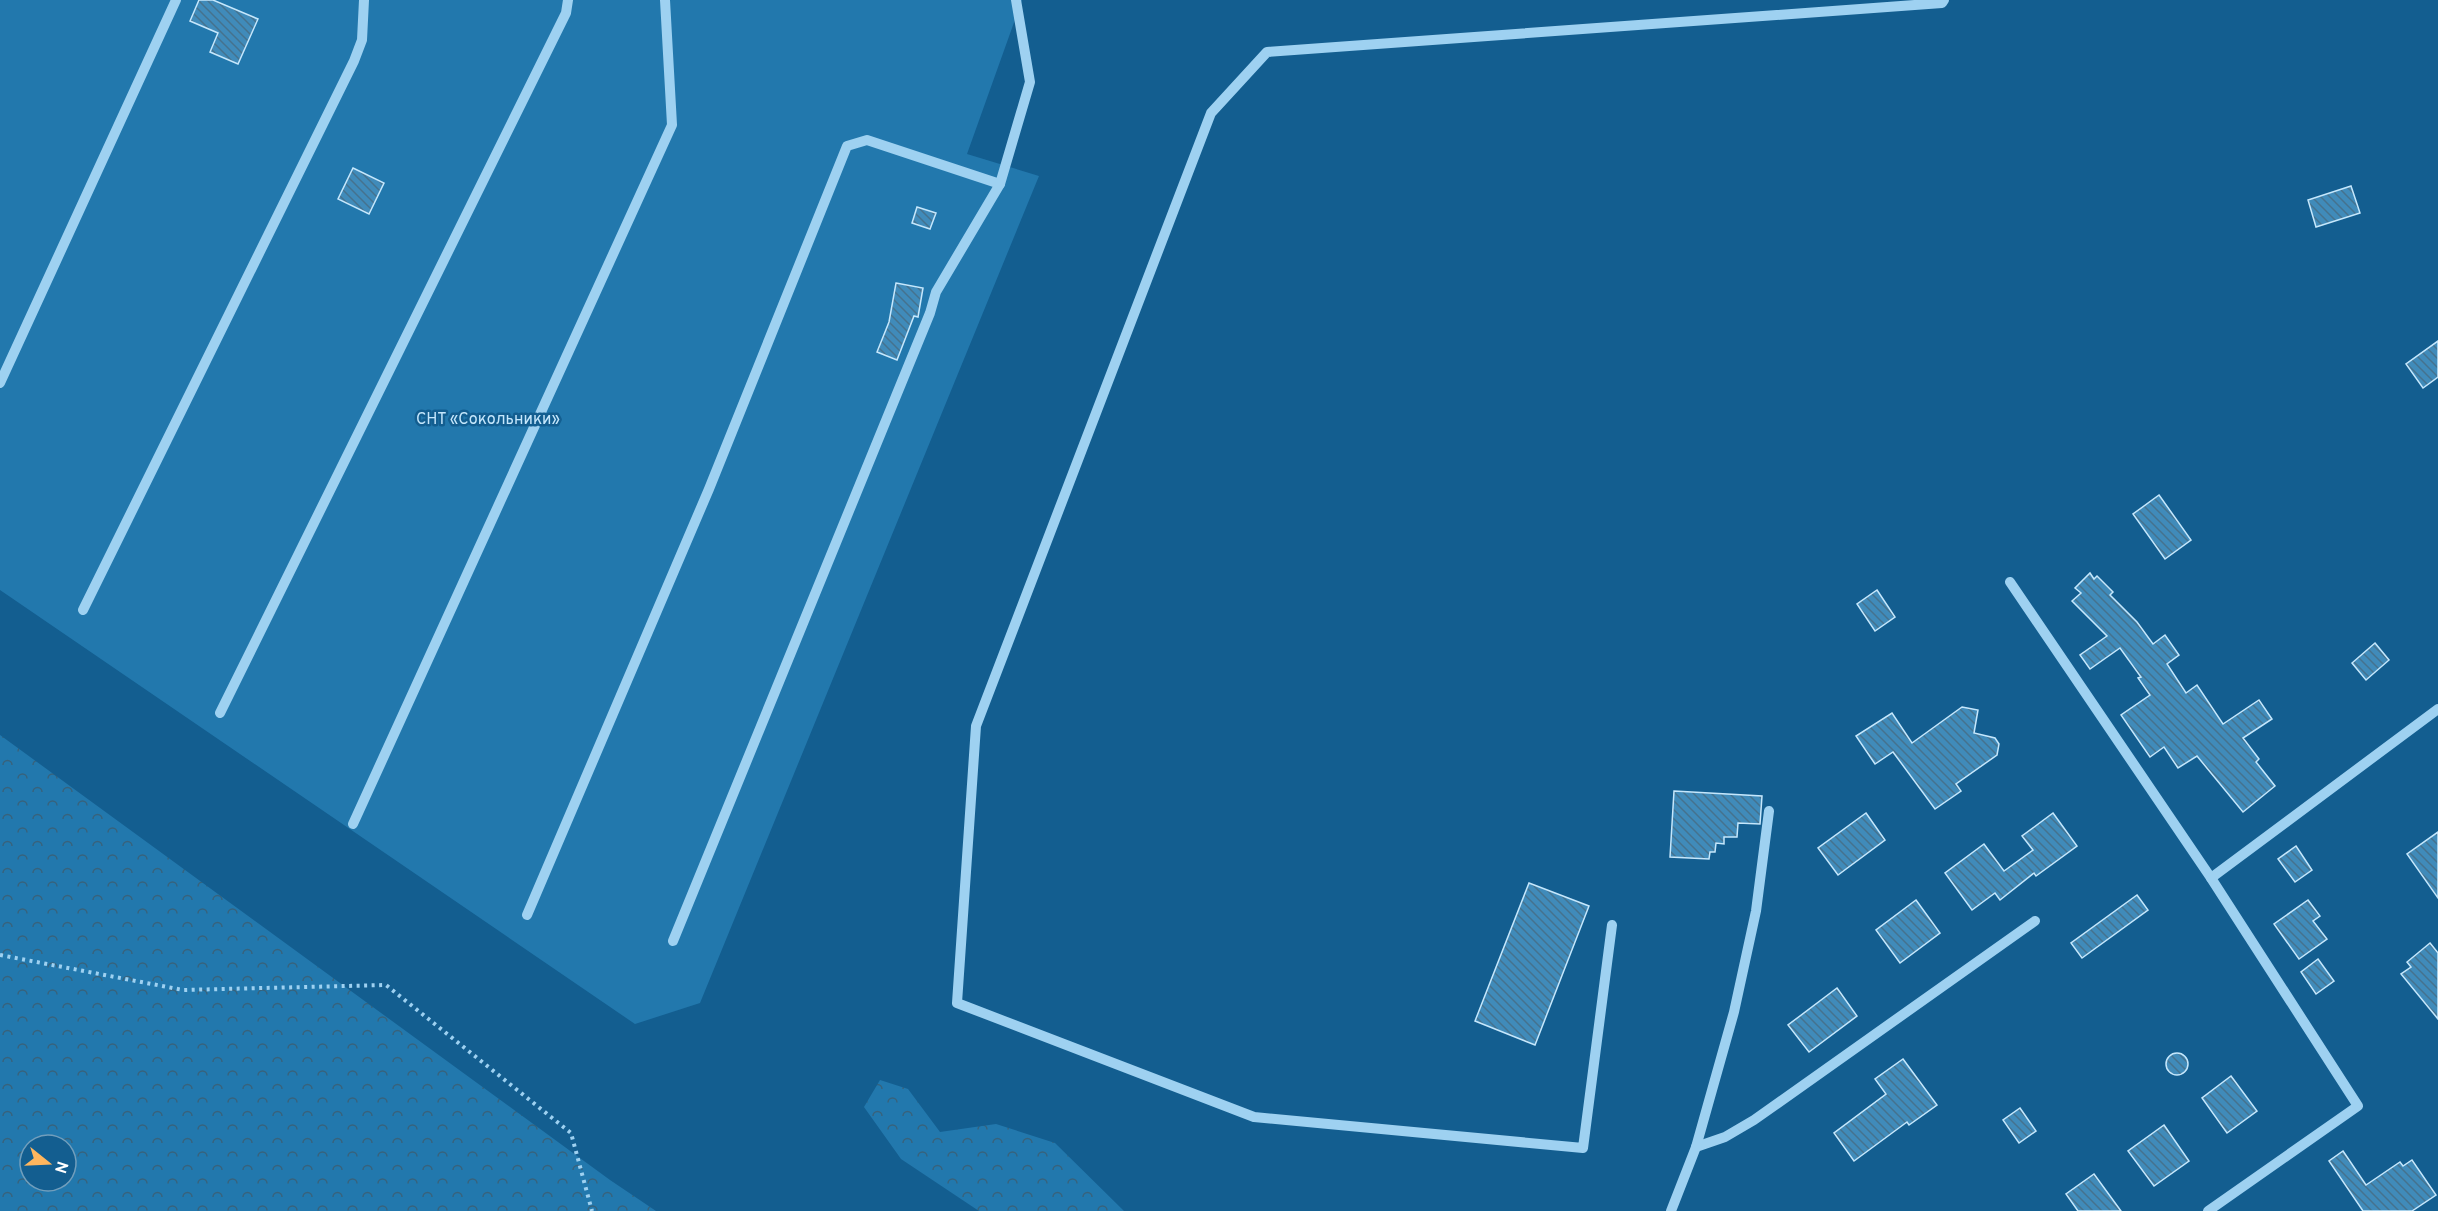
<svg xmlns="http://www.w3.org/2000/svg" width="2438" height="1211" font-family="Overpass,sans-serif">
	<style>
		.forest { fill: url(#forest-crowns); fill-rule: evenodd }
		.green { fill: #2278ad }
		.building { fill: url(#building-back-hatch); stroke: #c5e7fc; stroke-width: 1.5 }
		.lines { fill: none; stroke-linecap: round; stroke-linejoin: round }
		.path { stroke: #9ed1f1; stroke-width: 4; stroke-dasharray: 3 4.5; stroke-linecap: butt }
		.minor { stroke: #9ed1f1; stroke-width: 10 }
		.labels { text-anchor: middle; stroke-width: 5; stroke-linejoin: round; paint-order: stroke }
		.park-label { font-size: 16px; fill: #c5e7fc; stroke: #135e90 }
	</style>
	<defs>
		<pattern id="forest-crowns" width="20" height="18" patternUnits="userSpaceOnUse" patternTransform="scale(1.5)"><rect width="20" height="18" fill="#2278ad"/><path d="M2 6a3 3 0 1 1 6 0M12 15a3 3 0 1 1 6 0" fill="none" stroke="#37627c"/></pattern>
		<pattern id="building-back-hatch" width="6" height="6" patternUnits="userSpaceOnUse" patternTransform="scale(1.5)"><rect width="6" height="6" fill="#408bba"/><path d="M-1 5l2 2M0 0l6 6M5-1l2 2" fill="none" stroke="#45728e"/></pattern>
	</defs>
	<rect width="100%" height="100%" fill="#135e90"/>
	<g class="forest">
		<path d="M0 735 610 1180 656 1211H0ZM30 1145H66V1181H30Z"/>
		<path d="M880 1080 908 1089 940 1132 996 1124 1055 1143 1124 1211H979L901 1159 864 1107Z"/>
	</g>
	<path class="green" d="M0 0H1022L967 154 1039 176 700 1003 635 1024 0 590Z"/>
	<g class="building">
		<path d="M199 0H213L258 19 238 64 210 52 218 33 190 21Z"/>
		<path d="M353 168 384 183 369 214 338 199Z"/>
		<path d="M2351 186 2360 213 2316 227 2308 200Z"/>
		<path d="M917 207 936 213 930 229 912 223Z"/>
		<path d="M896 283 923 288 918 317 914 316 897 360 877 352 889 322Z"/>
		<path d="M2438 341V377L2423 388 2406 364Z"/>
		<path d="M2159 495 2191 540 2165 559 2133 514Z"/>
		<path d="M2090 573 2094 579 2097 576 2113 592 2110 595 2137 622 2153 644 2165 635 2179 655 2167 664 2186 693 2197 685 2223 724 2259 700 2272 719 2243 738 2259 759 2256 762 2275 786 2243 812 2197 756 2178 768 2164 747 2150 757 2121 715 2150 695 2138 678 2141 677 2120 648 2090 669 2080 655 2107 636 2072 601 2081 593 2075 588Z"/>
		<path d="M1877 590 1895 617 1875 631 1857 604Z"/>
		<path d="M2375 643 2389 660 2366 680 2352 663Z"/>
		<path d="M1962 707 1978 710 1974 733 1995 738 1999 744 1997 755 1956 784 1961 791 1935 809 1893 752 1875 764 1856 736 1892 713 1912 743Z"/>
		<path d="M1674 791 1762 796 1760 824 1738 823 1737 837H1724V844L1716 843 1715 852H1710L1709 859 1670 857Z"/>
		<path d="M1866 813 1885 840 1838 875 1818 848Z"/>
		<path d="M2053 813 2077 846 2036 876 2034 873 2000 900 1995 893 1972 910 1945 873 1984 844 2004 871 2033 850 2022 836Z"/>
		<path d="M2438 832V898L2407 854Z"/>
		<path d="M2296 846 2312 870 2295 882 2278 859Z"/>
		<path d="M1529 883 1589 906 1535 1045 1475 1021Z"/>
		<path d="M2137 895 2148 910 2082 958 2071 943Z"/>
		<path d="M1916 900 1940 933 1900 963 1876 930Z"/>
		<path d="M2308 900 2320 916 2313 921 2327 939 2299 959 2274 924Z"/>
		<path d="M2430 943 2438 953V1019L2401 974 2411 967 2407 962Z"/>
		<path d="M2318 959 2334 981 2316 994 2301 972Z"/>
		<path d="M1837 988 1857 1016 1809 1052 1788 1025Z"/>
		<circle cx="2177" cy="1064" r="11"/>
		<path d="M1903 1059 1937 1105 1909 1125 1907 1122 1854 1161 1834 1133 1886 1094 1875 1079Z"/>
		<path d="M2231 1076 2257 1111 2227 1133 2202 1098Z"/>
		<path d="M2020 1108 2036 1131 2019 1143 2003 1120Z"/>
		<path d="M2164 1125 2189 1161 2154 1186 2128 1151Z"/>
		<path d="M2343 1151 2366 1185 2400 1162 2403 1166 2412 1160 2436 1195 2412 1211H2363L2329 1161Z"/>
		<path d="M2094 1174 2121 1211H2078L2066 1194Z"/>
	</g>
	<g class="lines">
		<path class="path" d="M0 955 183 990 386 985 571 1133 592 1211"/>
		<g class="minor">
			<path d="M0 383 176 0"/>
			<path d="M2010 582 2211 878 2358 1106 2208 1211"/>
			<path d="M83 610 354 61 362 40 364 0"/>
			<path d="M220 713 566 13 568 0"/>
			<path d="M353 824 672 125 665 0"/>
			<path d="M2211 878 2438 709"/>
			<path d="M527 915 709 489 847 146 867 140 1000 184"/>
			<path d="M1612 925 1583 1148 1254 1117 957 1003 976 726 1211 113 1267 52 1942 3 1944 0"/>
			<path d="M673 941 930 313 936 292 1000 184 1030 82 1016 0"/>
			<path d="M1696 1147 1725 1137 1754 1120 2035 921"/>
			<path d="M1671 1211 1696 1147 1734 1012 1756 911 1769 811"/>
		</g>
	</g>
	<g class="labels">
		<g class="park-label">
			<text x="488" y="424">СНТ «Сокольники»</text>
		</g>
	</g>
	<g transform="translate(48 1163) rotate(108)"><circle r="28" fill="#135e90" stroke="#719ebc" stroke-width="1.5"/>
	<path d="M0-4.5L10 22L0 15L-10 22Z" fill="#ffb65e"/>
	<text y="-9" font-size="16" font-weight="bold" text-anchor="middle" fill="#ffffff">N</text>
	</g>
</svg>
